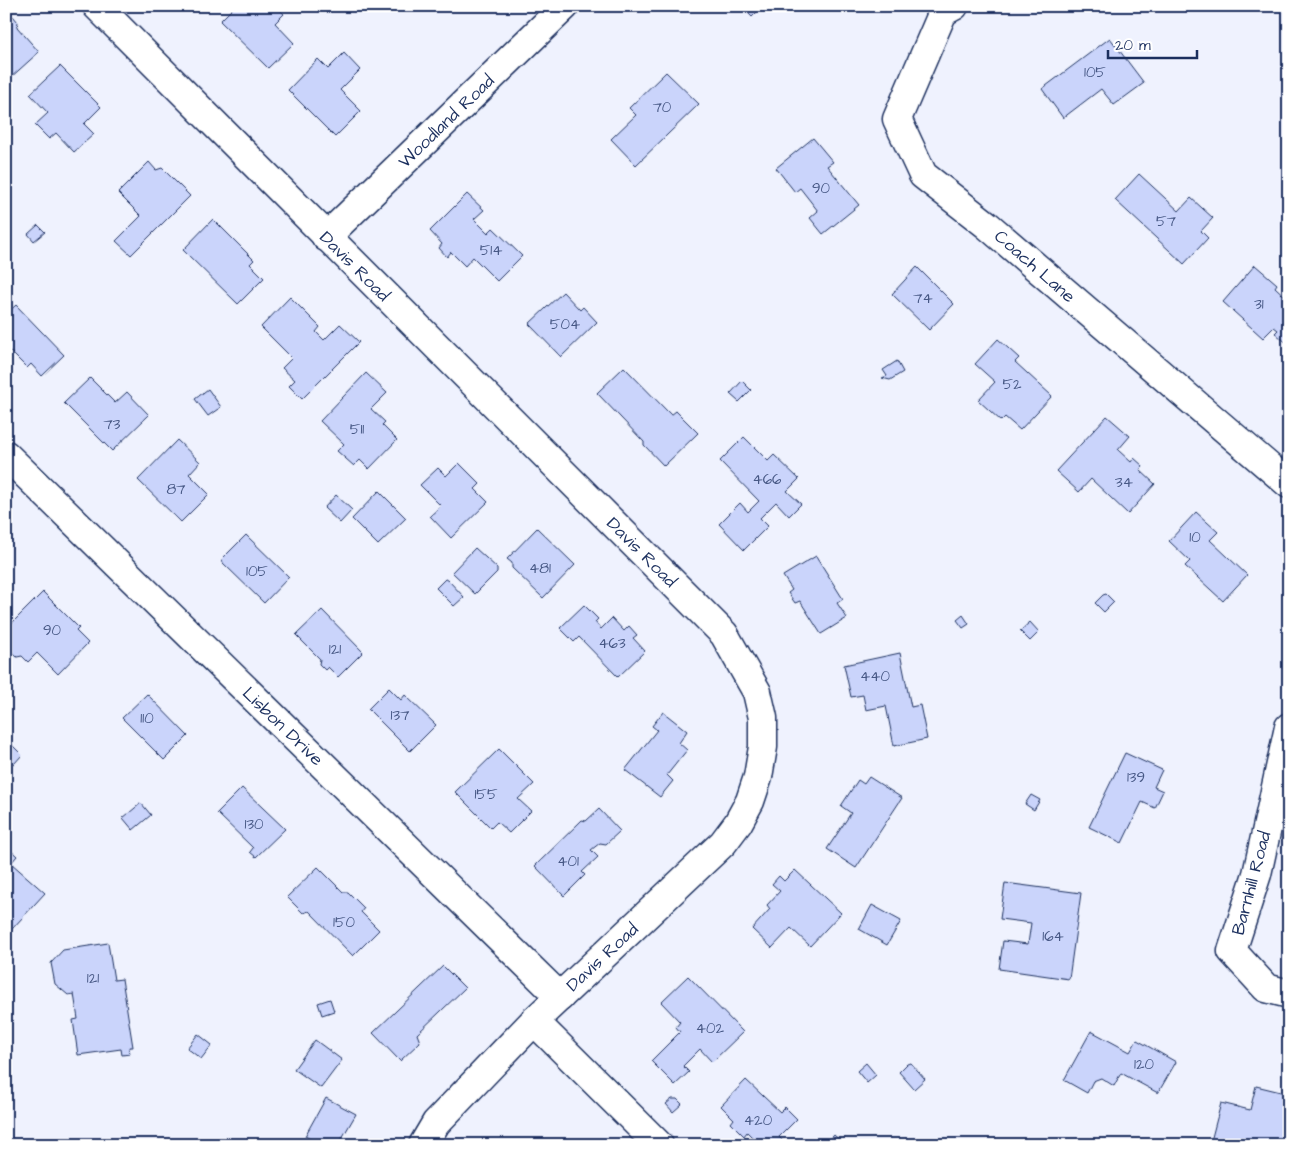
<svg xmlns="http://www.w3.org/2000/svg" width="1295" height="1151" font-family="'Architects Daughter',sans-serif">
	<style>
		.building { fill: #cad4fb; stroke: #1b2f5e }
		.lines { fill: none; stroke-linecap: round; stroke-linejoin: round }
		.minor-casing { stroke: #1b2f5e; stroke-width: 31 }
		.minor { stroke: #fff; stroke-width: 28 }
		.labels { text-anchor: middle; stroke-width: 4.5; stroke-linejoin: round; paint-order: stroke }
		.number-label { font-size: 15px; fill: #475885 }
		.street-label { font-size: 18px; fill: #1b2f5e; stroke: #fff }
	</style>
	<rect width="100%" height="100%" fill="#eff2fe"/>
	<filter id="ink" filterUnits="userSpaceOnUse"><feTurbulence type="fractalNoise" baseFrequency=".02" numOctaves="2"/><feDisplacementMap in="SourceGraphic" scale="10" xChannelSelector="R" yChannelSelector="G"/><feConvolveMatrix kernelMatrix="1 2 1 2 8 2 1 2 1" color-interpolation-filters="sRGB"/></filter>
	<g filter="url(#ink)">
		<g class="building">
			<path d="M235 6H276L284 14 275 23 294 43 268 68 220 21Z"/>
			<path d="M741 6H763L752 17Z"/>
			<path d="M13 16 18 22 17 27 39 52 9 79 6 75V23Z"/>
			<path d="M1110 38 1144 83 1114 105 1101 89 1063 118 1042 89Z"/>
			<path d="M344 53 360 70 340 90 361 111 335 137 288 90 318 59 328 69Z"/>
			<path d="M60 66 101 107 84 124 94 134 74 152 56 133 49 139 35 125 48 113 30 94Z"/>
			<path d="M666 72 699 104 636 165 611 139 636 115 629 108Z"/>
			<path d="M813 138 833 162 827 166 859 205 823 234 810 218 818 211 800 188 795 192 776 168Z"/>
			<path d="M149 162 156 170 162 168 190 196 131 255 116 241 141 216 118 193Z"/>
			<path d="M1139 174 1179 211 1191 198 1213 218 1201 231 1208 238 1184 264 1115 200Z"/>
			<path d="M467 194 484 210 474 219 488 233 493 228 522 256 497 281 473 257 465 266 451 252 447 257 439 248 442 244 430 231Z"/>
			<path d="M213 219 254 260 250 264 264 278 238 304 183 250Z"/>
			<path d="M38 225 45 232 34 241 28 234Z"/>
			<path d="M1255 265 1277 284 1275 287 1289 300V345L1275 333 1278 330 1274 327 1263 338 1223 302Z"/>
			<path d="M917 267 954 304 929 330 892 294Z"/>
			<path d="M563 292 580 310 583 307 597 322 561 357 529 324Z"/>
			<path d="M290 297 320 327 316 332 324 340 340 324 359 342 302 399 289 386 295 380 282 368 292 358 261 327Z"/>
			<path d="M16 305 64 355 42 376 31 364 27 368 6 347V314Z"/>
			<path d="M998 339 1019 358 1015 362 1052 396 1020 430 1005 417 1001 421 978 400 995 382 975 364Z"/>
			<path d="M897 361 903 372 890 380 882 378 887 376 883 370Z"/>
			<path d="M624 367 671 415 676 411 698 433 664 466 644 445V442L597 393Z"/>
			<path d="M366 373 387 393 371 409 385 422 382 425 397 440 369 469 360 460 354 466 337 451 344 444 320 421Z"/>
			<path d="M90 378 115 403 127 392 149 415 112 451 64 403Z"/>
			<path d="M742 381 751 390 739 402 730 394Z"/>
			<path d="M208 389 221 407 208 416 195 399Z"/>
			<path d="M1107 416 1130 436 1118 450 1131 462 1134 458 1143 466 1140 470 1155 484 1128 514 1091 479 1079 492 1056 471Z"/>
			<path d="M744 437 768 461 774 455 799 479 787 491 801 504 789 516 776 502 760 518 768 526 744 550 719 524 740 503 748 512 759 501 720 461Z"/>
			<path d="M177 440 200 462 189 474 209 494 181 522 138 480Z"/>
			<path d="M459 463 480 484 475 489 488 502 451 538 430 516 441 506 420 485 438 468 446 476Z"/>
			<path d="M379 491 406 518 378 545 352 519Z"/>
			<path d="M336 495 352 510 340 523 324 508Z"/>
			<path d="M1196 512 1218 532 1210 540 1247 575 1223 601 1185 566 1190 561 1169 541Z"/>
			<path d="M537 528 575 565 543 598 512 568V563L507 559Z"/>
			<path d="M246 535 289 577 264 603 223 563 222 559Z"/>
			<path d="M475 548 497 568V572L475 594 452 572Z"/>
			<path d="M816 556 843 599 837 603 847 618 821 634 800 601 795 603 788 593 792 590 783 576Z"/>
			<path d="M445 579 448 580 464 597 454 606 436 588Z"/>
			<path d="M43 592 79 628 76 631 88 643 58 674 37 653 28 662 22 656 17 657 6 647V629Z"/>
			<path d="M1106 594 1114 602 1104 612 1095 603 1103 595Z"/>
			<path d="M584 605 598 619 595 622 601 629 612 618 624 631 629 626 637 635 633 638 645 651 618 677 579 637 574 642 560 628Z"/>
			<path d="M322 610 363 652 338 677 328 667 325 670 319 664 320 659 296 635Z"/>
			<path d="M963 615 969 624 963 628 957 620Z"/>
			<path d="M1030 622 1039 632 1030 641 1020 631Z"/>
			<path d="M900 653 911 707 920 705 927 739 894 746 886 706 866 710 863 695 851 697 844 665Z"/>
			<path d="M389 688 401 700 405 695 436 725 410 751 368 709Z"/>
			<path d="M147 694 188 736 164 760 122 718Z"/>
			<path d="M663 712 687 731 679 743 687 750 667 775 673 781 660 797 625 770 657 730 652 726Z"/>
			<path d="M12 745 22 755 14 764 6 758V747L7 746Z"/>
			<path d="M499 749 534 784 518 799 531 811 509 833 497 822 491 828 455 792Z"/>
			<path d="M1125 753 1162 770 1154 787 1163 791 1155 808 1142 802 1122 843 1089 827Z"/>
			<path d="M869 777 902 798 856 868 827 849 851 813 841 806 858 780 864 784Z"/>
			<path d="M242 788 285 829 256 857 250 852 253 848 217 813Z"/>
			<path d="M1031 795 1040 800 1034 810 1025 804Z"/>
			<path d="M141 803 151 815 133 830 123 818Z"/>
			<path d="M599 809 620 831 606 844 600 843 591 850 598 857 582 872 585 875 564 896 535 866 582 820 586 821Z"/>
			<path d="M6 846 17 856 11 863 45 893 12 929 6 924Z"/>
			<path d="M318 867 343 892H348L364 908 361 912 379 930 353 956 309 911 303 913 287 897Z"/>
			<path d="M795 870 841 913 810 946 791 928 772 948 752 929 770 909 767 905 780 891 772 884 779 876 784 881Z"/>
			<path d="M1005 883 1081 893 1069 979 999 969 1003 941 1028 944 1031 923 1000 919Z"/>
			<path d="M872 905 901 921 887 945 859 929Z"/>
			<path d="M108 943 114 980 122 979 133 1047H129L130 1054 122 1055 121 1049 78 1055 73 1020 78 1019 74 994 68 995 55 984 51 963 63 950Z"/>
			<path d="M443 966 465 988 417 1034 420 1042 400 1061 373 1033Z"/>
			<path d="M688 976 743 1032 712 1062 700 1049 683 1066 689 1072 675 1085 651 1061 680 1032 676 1027 680 1022 661 1002Z"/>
			<path d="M330 999 334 1011 322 1015 318 1003Z"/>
			<path d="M1091 1031 1130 1052 1137 1040 1176 1062 1158 1093 1121 1073 1114 1086 1101 1078 1093 1081 1087 1093 1064 1080Z"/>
			<path d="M198 1034 212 1045 201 1059 187 1048Z"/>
			<path d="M315 1040 342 1060 321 1088 294 1069Z"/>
			<path d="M866 1063 876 1075 867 1083 857 1071Z"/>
			<path d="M911 1063 925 1079 914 1089 899 1072 907 1064Z"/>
			<path d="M746 1080 780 1112 785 1107 797 1119 779 1137 787 1145H748L754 1139 747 1132 744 1136 731 1123 734 1119 721 1106Z"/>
			<path d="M1256 1086 1289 1094V1145H1210L1221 1103 1250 1110Z"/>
			<path d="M326 1098 356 1114 338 1145H321L305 1136Z"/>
			<path d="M672 1099H677L682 1104 673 1112 666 1104Z"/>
			<path d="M834 1135 845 1145H825Z"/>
		</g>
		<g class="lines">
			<defs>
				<g id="minor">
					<path d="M97 6 724 634 757 692 763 718V747L758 777 750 801 738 823 723 843 534 1021 436 1123 423 1145"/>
					<path d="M954 6 943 12 897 119 923 175 987 225 1289 484"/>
					<path d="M326 237 565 6"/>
					<path d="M6 455 560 997"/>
					<path d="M1289 727 1257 874 1232 951 1266 988 1289 994"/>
					<path d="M534 1021 659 1145"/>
				</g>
			</defs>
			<use href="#minor" class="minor-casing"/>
			<use href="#minor" class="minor"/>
		</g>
	</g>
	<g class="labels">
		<g class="number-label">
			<text x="1095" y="77">105</text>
			<text x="662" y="112">70</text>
			<text x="821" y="193">90</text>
			<text x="1166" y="226">57</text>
			<text x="491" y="255">514</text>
			<text x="923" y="303">74</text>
			<text x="1259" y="309">31</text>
			<text x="565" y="329">504</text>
			<text x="1012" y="389">52</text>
			<text x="112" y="429">73</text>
			<text x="357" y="434">511</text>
			<text x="767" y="484">466</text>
			<text x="1124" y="487">34</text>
			<text x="176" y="494">87</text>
			<text x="1195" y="542">10</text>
			<text x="540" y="573">481</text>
			<text x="257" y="576">105</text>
			<text x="52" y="635">90</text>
			<text x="612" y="648">463</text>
			<text x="335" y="654">121</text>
			<text x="875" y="681">440</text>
			<text x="400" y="720">137</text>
			<text x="147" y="723">110</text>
			<text x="1136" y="782">139</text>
			<text x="486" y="799">155</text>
			<text x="254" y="829">130</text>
			<text x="568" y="866">401</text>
			<text x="344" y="927">150</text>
			<text x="1053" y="941">164</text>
			<text x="93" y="983">121</text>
			<text x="710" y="1033">402</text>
			<text x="1144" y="1069">120</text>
			<text x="758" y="1125">420</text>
		</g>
		<g class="street-label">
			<text transform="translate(446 121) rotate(-44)" y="6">Woodland Road</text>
			<text transform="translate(355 266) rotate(45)" y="6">Davis Road</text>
			<text transform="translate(1035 266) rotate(41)" y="6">Coach Lane</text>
			<text transform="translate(642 552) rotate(45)" y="6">Davis Road</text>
			<text transform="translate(283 726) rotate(44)" y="6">Lisbon Drive</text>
			<text transform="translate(1251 883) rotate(-75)" y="6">Barnhill Road</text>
			<text transform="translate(602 957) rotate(-43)" y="6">Davis Road</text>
		</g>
	</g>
	<rect width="1295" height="1151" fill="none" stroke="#fff" stroke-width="25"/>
	<rect x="12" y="12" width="1270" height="1126" fill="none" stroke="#1b2f5e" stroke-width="2" filter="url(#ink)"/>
	<path d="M1108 50v8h89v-8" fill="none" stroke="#1b2f5e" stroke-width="2.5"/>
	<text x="1115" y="50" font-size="15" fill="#1b2f5e" stroke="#ffffff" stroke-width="4" paint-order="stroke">20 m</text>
</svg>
